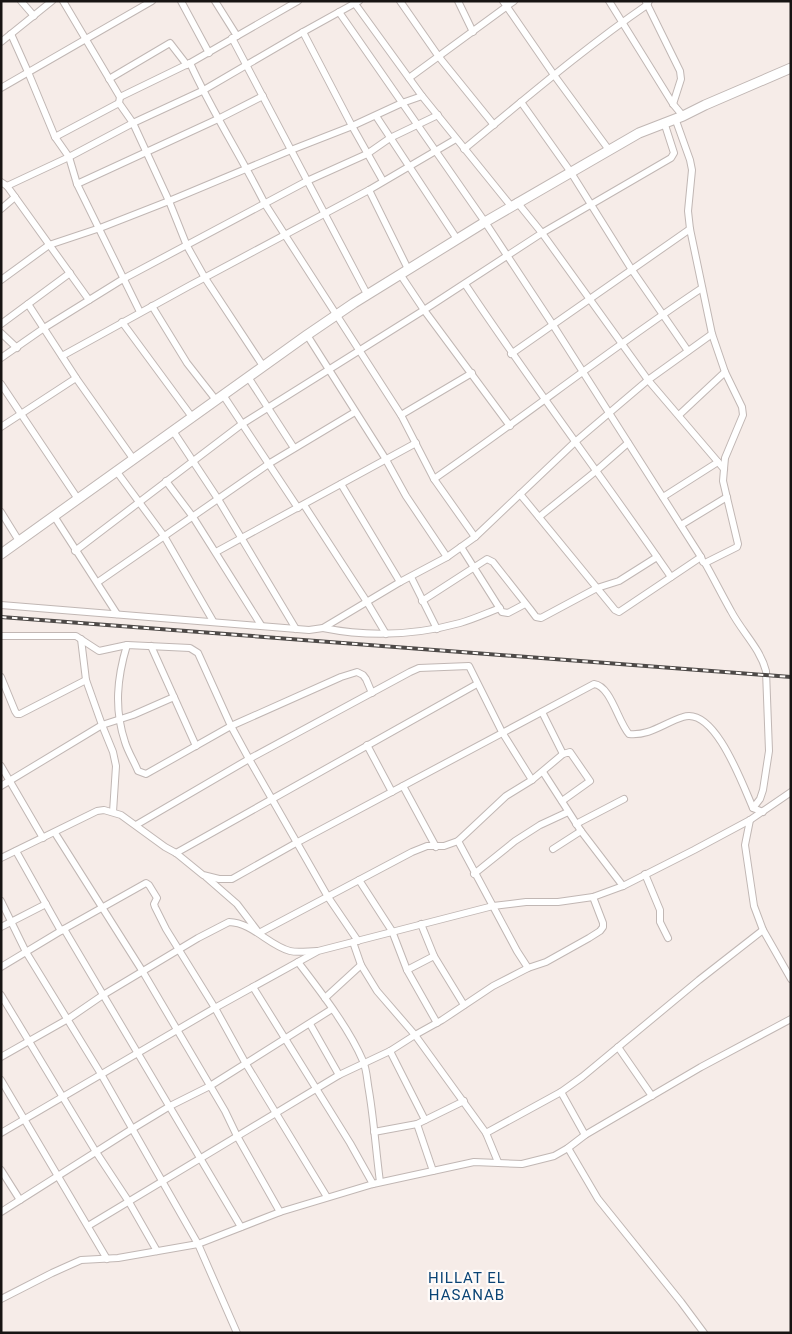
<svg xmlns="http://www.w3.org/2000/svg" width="792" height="1334" font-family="Roboto,sans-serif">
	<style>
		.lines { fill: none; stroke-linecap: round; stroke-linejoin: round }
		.minor-casing { stroke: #c1b7b4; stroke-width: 8 }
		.major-casing { stroke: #c1b7b4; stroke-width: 11 }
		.minor { stroke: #fff; stroke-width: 6 }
		.major { stroke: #fff; stroke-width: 9 }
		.rail-casing { stroke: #4d4947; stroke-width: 4 }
		.rail { stroke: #fffbf9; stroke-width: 2; stroke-dasharray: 5.5; stroke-linecap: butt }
		.labels { text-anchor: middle; stroke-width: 4.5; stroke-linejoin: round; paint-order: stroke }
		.neighbourhood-label { font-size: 15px; letter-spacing: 1px; fill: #0b4475; stroke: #fffbf9 }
	</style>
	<rect width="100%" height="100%" fill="#f6ece8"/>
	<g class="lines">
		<defs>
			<g id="minor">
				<path d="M21 1 34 16"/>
				<path d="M63 1 120 97 119 103 133 123 169 201 187 246 205 278 263 366"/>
				<path d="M181 1 209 53"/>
				<path d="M215 1 237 36"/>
				<path d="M353 1 422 96 511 206"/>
				<path d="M400 1 439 57 494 125"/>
				<path d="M458 1 473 32"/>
				<path d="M503 1 554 75 609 150"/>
				<path d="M609 1 673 104 683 116"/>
				<path d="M646 2 680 71 681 79 673 104"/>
				<path d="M339 12 485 222 553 325 701 557 703 562 705 563 737 547 738 544 723 481 724 469 725 458 743 415 742 407 725 372 712 334 690 229 688 211 692 170 690 160 675 118"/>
				<path d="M303 32 352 126 383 181"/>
				<path d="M11 34 28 72 55 137 69 157 77 184 140 312"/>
				<path d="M232 38 367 294"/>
				<path d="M1 42 52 1"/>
				<path d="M190 63C212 112 241 156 265 204L401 415 434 479 475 537"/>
				<path d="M409 78 514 1"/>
				<path d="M109 79 170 43 187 65"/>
				<path d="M1 88 152 1"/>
				<path d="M120 97 190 63 298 1"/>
				<path d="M521 102 570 171 632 270 688 351"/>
				<path d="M376 116 457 239"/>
				<path d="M55 137 119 103"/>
				<path d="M464 149C524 100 583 49 647 5L649 1"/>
				<path d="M1 182 7 186 15 197 89 300"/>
				<path d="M77 184 218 119 263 96"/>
				<path d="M7 186 69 157 133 123 202 91 303 32 359 1"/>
				<path d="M369 190 408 269"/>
				<path d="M517 202 542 233 648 380 724 469"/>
				<path d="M1 209 15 197"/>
				<path d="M400 274 424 310 510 426"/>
				<path d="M1 280 49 245 100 228 169 201 291 150 350 127 402 103 422 96"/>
				<path d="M465 284C531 383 603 478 671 577"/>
				<path d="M28 304 76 378 134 460"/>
				<path d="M152 306 187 363 216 400"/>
				<path d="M122 322 192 417"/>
				<path d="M1 324 70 273"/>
				<path d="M1 333 17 348"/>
				<path d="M307 335 385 458 406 496 447 557"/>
				<path d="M511 354 690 229"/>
				<path d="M62 356 189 286 369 190 456 139"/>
				<path d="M1 358 44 328 123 279 307 181 367 154 390 138 438 115"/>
				<path d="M248 377 294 448"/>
				<path d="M1 384 78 499"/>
				<path d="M223 395 298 508"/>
				<path d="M401 415 472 373"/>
				<path d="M679 415 725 372"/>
				<path d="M1 427 76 378"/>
				<path d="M173 431 218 499 296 629"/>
				<path d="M117 472 164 536 213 621"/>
				<path d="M434 479C524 417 610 349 702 288"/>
				<path d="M166 481 193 517 261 625"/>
				<path d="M341 484 400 582"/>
				<path d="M520 494 597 588 615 610 619 612 701 557"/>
				<path d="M663 497 718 462"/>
				<path d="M304 505 367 602 386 634"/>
				<path d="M1 512 19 541"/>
				<path d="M54 516 117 614"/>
				<path d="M539 517 596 471 628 443"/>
				<path d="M681 525 727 497"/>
				<path d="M461 547 502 612 508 613 525 604"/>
				<path d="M75 551 242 424 424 310 542 233 671 158 674 153 664 122"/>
				<path d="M216 552 416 443"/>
				<path d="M705 563C714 579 722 595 731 611 742 632 760 648 766 671L769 751 763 790 760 799 753 808"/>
				<path d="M411 577 437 629"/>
				<path d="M98 582 270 463 355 412"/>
				<path d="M422 601 487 559 493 562 530 609 536 617 541 618 597 588 619 581 657 557"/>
				<path d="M1 605 309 630 323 628 400 582 447 557 475 537 575 442 648 380 712 334"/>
				<path d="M323 628C368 637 416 635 460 623 474 619 487 613 500 608"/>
				<path d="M1 636H76L99 651 127 645"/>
				<path d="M81 639 86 680 102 725 113 752 116 766 113 812"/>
				<path d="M151 646 196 746"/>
				<path d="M1 677 15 711 17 714H20L86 680"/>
				<path d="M542 712 563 754"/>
				<path d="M367 745 392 792"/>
				<path d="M1 766 43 838"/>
				<path d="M543 772 581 831 623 886"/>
				<path d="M1 786 102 725 133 715 174 697"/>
				<path d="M403 786 436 847"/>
				<path d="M750 820 745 845 754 906 763 930 791 979"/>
				<path d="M576 824 624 799"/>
				<path d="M136 825 249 759 410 672 419 668 469 666 502 732 532 780"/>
				<path d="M55 833 143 972 225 1111 237 1136 280 1212"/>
				<path d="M458 841 517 951 528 968"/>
				<path d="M553 849 581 831"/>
				<path d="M16 851 61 931"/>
				<path d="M176 853 477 684"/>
				<path d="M1 858 97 811 104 810 121 815 165 847 176 853 203 875 219 879H232L296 843 594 684C611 686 618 722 629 734 650 736 664 723 683 717 715 706 743 786 753 808L763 812"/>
				<path d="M474 874 515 841 540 825 568 812"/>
				<path d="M645 874 660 910V922L668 938"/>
				<path d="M206 877 237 904 259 933"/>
				<path d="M359 880 392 931 407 970 437 1023"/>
				<path d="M1 901 26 952 101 1074 198 1244 237 1333"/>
				<path d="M421 924 434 956 464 1005"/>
				<path d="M1 927 46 904"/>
				<path d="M64 929 241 1227"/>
				<path d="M259 933 412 852 427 846H444L458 841 506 796 532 780 563 754 570 752 590 781 562 801"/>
				<path d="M358 941 328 897 249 759 231 726 198 653 190 648 127 645C117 678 114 709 125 742 128 752 134 761 138 771L146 774 231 726 341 677 357 672 363 675 366 679 372 693"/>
				<path d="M353 942 361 965 377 991 415 1035 486 1133 498 1162"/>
				<path d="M298 962C320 991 349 1028 363 1061 367 1070 367 1081 369 1091 374 1121 376 1152 380 1182"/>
				<path d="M1 967 64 929 146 883 149 885 157 898 154 904 155 907 166 929 215 1008 246 1064 327 1197"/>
				<path d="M407 970 434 956"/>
				<path d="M253 987 350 1143 373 1184"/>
				<path d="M1 995 96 1152 129 1202 157 1251"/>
				<path d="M325 998 361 965"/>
				<path d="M310 1024 339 1075"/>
				<path d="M618 1047 652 1096"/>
				<path d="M390 1051 425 1120"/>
				<path d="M1 1057 68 1019 103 995 198 938 229 922C253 923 268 945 290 951 298 953 309 951 317 951"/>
				<path d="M1 1080 107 1259"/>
				<path d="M561 1092 585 1135"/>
				<path d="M417 1124 433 1171"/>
				<path d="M374 1132 417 1124 464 1101"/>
				<path d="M1 1133 213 1009 318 951 493 906 526 902H558L593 897 623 886 694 850 750 820 791 792"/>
				<path d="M486 1133 561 1092 582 1077 699 980 763 930"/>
				<path d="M568 1148 598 1199 681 1302 704 1333"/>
				<path d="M1 1170 20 1200"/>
				<path d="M1 1212 132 1129 170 1106 210 1086 332 1009"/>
				<path d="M88 1226 339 1075 390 1051 415 1035 442 1020 493 986 528 968 546 962 589 938 600 931 603 927V923L593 897"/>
				<path d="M1 1299 52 1273 81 1260 118 1258 198 1244 280 1212 373 1184 474 1162 522 1164 554 1156 568 1148 585 1135 701 1067 791 1019"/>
			</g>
			<path id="major" d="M1 554 307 335 354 303 485 222 639 133 683 116 705 105 791 68"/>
		</defs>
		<use href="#minor" class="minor-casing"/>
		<use href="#major" class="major-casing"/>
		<use href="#minor" class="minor"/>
		<use href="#major" class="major"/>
		<defs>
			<path id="rail" d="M1 617 791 677"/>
		</defs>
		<use href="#rail" class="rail-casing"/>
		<use href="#rail" class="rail"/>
	</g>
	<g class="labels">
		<g class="neighbourhood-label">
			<text x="467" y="1283">HILLAT EL<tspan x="467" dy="17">HASANAB</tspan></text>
		</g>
	</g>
	<rect width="792" height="1334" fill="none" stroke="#171413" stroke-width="5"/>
</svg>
